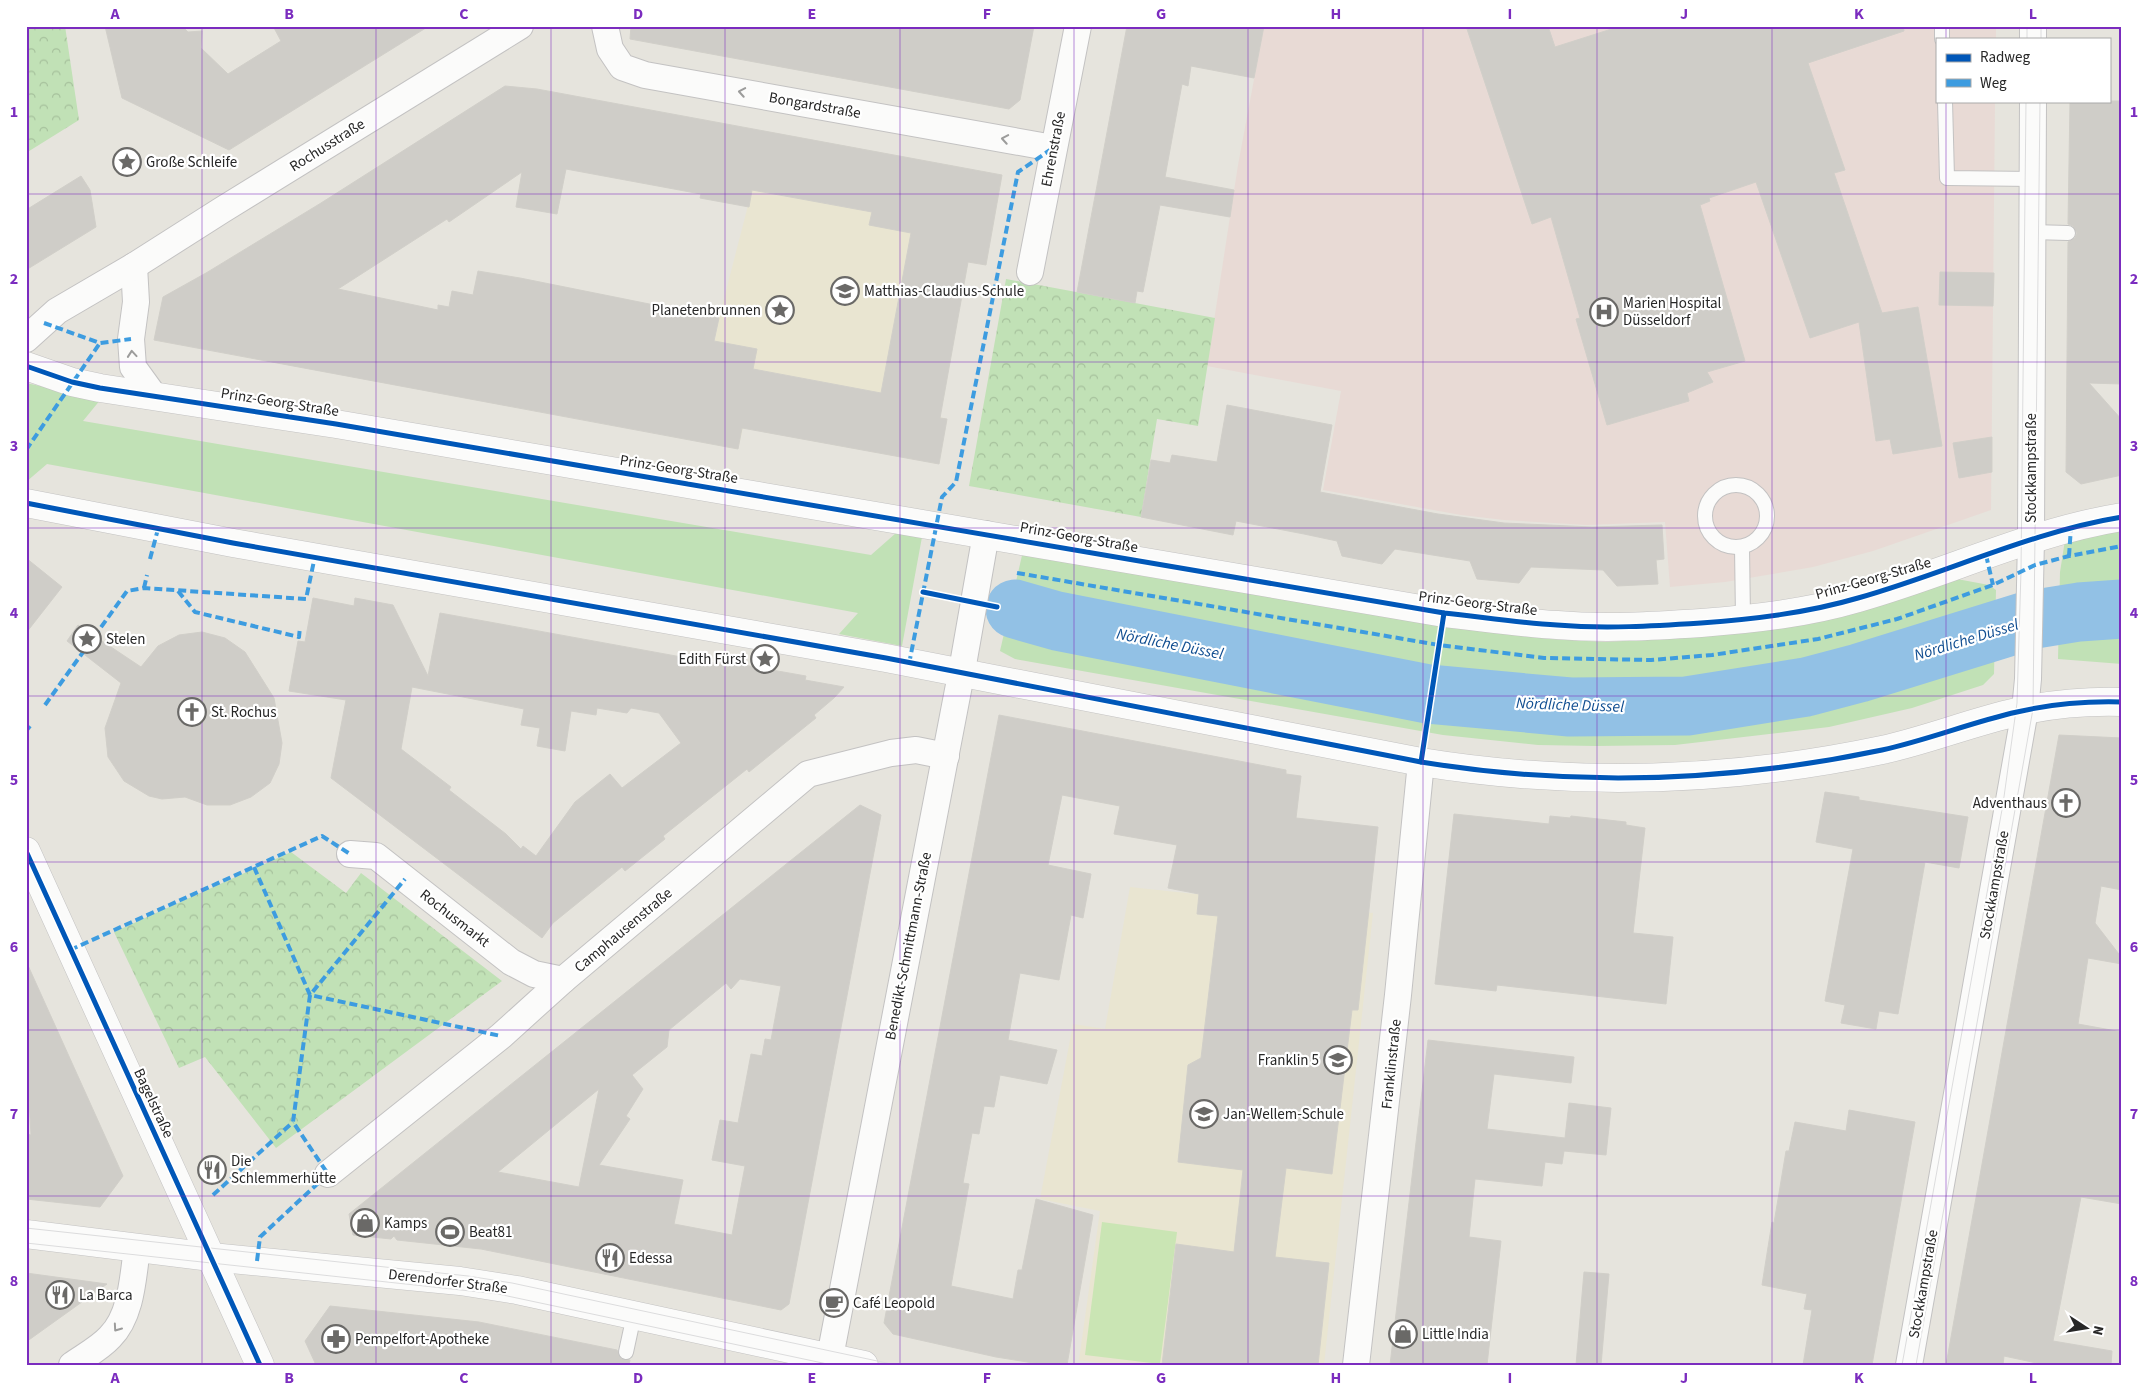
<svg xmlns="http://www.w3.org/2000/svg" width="2148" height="1391" font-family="'Source Sans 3',sans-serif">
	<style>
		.education { fill: #e9e5d1 }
		.medical { fill: #e8dad5 }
		.grass { fill: #c1e1b6 }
		.park { fill: url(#park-crowns) }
		.pitch { fill: #cae5b4 }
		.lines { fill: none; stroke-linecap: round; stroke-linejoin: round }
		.river { stroke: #92c1e5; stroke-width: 59 }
		.building { fill: #cfcdc8; stroke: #d1cfc9; fill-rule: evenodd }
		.lane-casing { stroke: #c3c2c2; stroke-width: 16 }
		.street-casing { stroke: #c3c2c2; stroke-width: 28 }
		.secondary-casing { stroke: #c3c2c2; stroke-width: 29 }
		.lane { stroke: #fbfbfa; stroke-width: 14 }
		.street { stroke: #fbfbfa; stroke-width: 26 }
		.secondary { stroke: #fbfbfa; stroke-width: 28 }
		.tram { stroke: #dcdcdd; stroke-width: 1 }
		.quiet { stroke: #3d9ce0; stroke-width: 4; stroke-dasharray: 8 4; stroke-linecap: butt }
		.cycleway-casing { stroke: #fff; stroke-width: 8 }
		.cycleway { stroke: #0057b8; stroke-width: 5 }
		.oneway { stroke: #9c9c9b }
		.grid { fill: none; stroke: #7b2cbf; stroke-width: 1; stroke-opacity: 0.55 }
		.labels { text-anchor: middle; stroke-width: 4.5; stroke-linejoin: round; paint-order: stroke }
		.street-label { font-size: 15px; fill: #272727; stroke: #fff }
		.poi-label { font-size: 15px; fill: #272727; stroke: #fff; text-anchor: start }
		.water-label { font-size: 16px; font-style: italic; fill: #114e91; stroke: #fff }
		.neatline { fill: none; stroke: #7b2cbf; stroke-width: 2 }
		.grid-label { font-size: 16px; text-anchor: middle; font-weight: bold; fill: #7b2cbf }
	</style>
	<defs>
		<pattern id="park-crowns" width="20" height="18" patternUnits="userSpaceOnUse" patternTransform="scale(1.25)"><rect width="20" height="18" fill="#c1e1b6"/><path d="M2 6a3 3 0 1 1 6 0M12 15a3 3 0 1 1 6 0" fill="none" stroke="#a6c19c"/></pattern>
	</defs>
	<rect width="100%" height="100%" fill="#e6e4dd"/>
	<g class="education">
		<path d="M769 132 1002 175 986 265 968 262 940 417 947 419 939 464 743 428 738 449 696 441 719 318 752 190H758Z"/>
		<path d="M1130 887 1373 913 1324 1365H1116L1079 1360 1100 1211 1040 1199 1073 1024 1105 1029Z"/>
	</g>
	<path class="medical" d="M1264 26H1996V39H1937V101H1995L1991 510 1873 551 1813 567 1725 582 1670 587 1665 522 1587 525 1504 520 1461 515 1323 490 1341 391 1207 366 1238 165Z"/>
	<g class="grass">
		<path d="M26 383 101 399 83 421 871 555 896 533 922 537 902 646 839 634 858 613 47 464 26 482Z"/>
		<path d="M2122 528V664L2058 659 2060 572 2065 540Z"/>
		<path d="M1023 551 1443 627 1550 639 1605 642 1697 637 1957 579 1989 585 1996 590 1994 674 1983 685 1912 708 1829 727 1675 745 1596 746 1538 745 1443 735 1015 659 1000 651Z"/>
	</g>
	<g class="park">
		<path d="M26 26H65L79 120 26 153Z"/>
		<path d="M1006 279 1215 318 1198 426 1157 419 1141 517 969 486Z"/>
		<path d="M291 852 346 893 361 873 502 981 276 1148 205 1057 179 1068 114 932Z"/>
	</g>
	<path class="pitch" d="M1102 1222 1177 1232 1160 1364 1085 1355Z"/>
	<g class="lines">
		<path class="river" d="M1015 609 1057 621 1428 694 1570 707 1687 706 1806 687 1859 673 2030 620 2079 612 2122 609"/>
	</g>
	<g class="building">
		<path d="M105 26H182L188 32 202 31 201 48 228 74 281 41 273 26H429L229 150 122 98Z"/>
		<path d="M631 26H1034L1020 100 1009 109 630 39Z"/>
		<path d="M1127 26H1264L1254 78 1191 66 1188 86 1182 84 1165 177 1234 190 1230 217 1160 205 1143 292 1137 291 1135 303 1077 292Z"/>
		<path d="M1466 26H1548L1555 47 1621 26H1903L1904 31 1808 63 1845 170 1834 173 1882 313 1918 307 1942 446 1893 454 1890 439 1876 441 1859 322 1810 338 1756 182 1709 198 1710 201 1700 205 1745 361 1707 372 1713 382 1687 393 1689 401 1607 425 1576 319 1580 318 1551 217 1532 224Z"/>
		<path d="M505 86 537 89 1002 175 986 265 968 262 940 418 947 419 939 464 742 428 738 449 154 340 163 297 206 273 321 203ZM566 169 701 194 700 198 749 207 752 190 872 212 869 225 911 233 881 393 753 369 757 349 714 341 719 318 520 278 478 271 473 295 452 291 449 307 438 305V310L338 289 447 219 449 222 522 172 516 207 557 214Z"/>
		<path d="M2070 101H2122V384L2089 383 2122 420V475L2081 484 2066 472 2068 242 2075 238 2077 233 2073 226 2068 224Z"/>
		<path d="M81 176 90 190 96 227 26 270V210Z"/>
		<path d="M1940 272 1994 273 1993 306 1939 305Z"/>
		<path d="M1227 405 1332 425 1320 492 1438 514 1504 523 1592 527 1662 525 1664 559 1656 560 1658 584 1617 586 1603 570 1531 567 1519 583 1477 579 1470 561 1395 549 1382 564 1342 556 1337 541 1304 534 1236 521 1233 535 1141 517 1151 460 1170 463 1172 455 1217 462Z"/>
		<path d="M1992 437V472L1959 478 1953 443Z"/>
		<path d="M26 558 62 587 26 633Z"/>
		<path d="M313 598 354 606 355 598 393 605 428 676 440 613 720 664 721 661 806 676 805 680 844 687 834 698 814 715 816 718 749 772 747 769 663 836 665 839 625 871 622 867 553 923 542 938 331 778 346 700 289 691 298 641 305 642ZM412 687 524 709 521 725 540 728 537 746 565 751 571 711 596 715 597 708 627 713 631 708 659 713 681 743 622 788 610 774 575 802 536 856 523 846 521 849 506 834 449 790 451 787 401 749Z"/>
		<path d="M78 625 141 667 158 646 179 635 202 632 225 638 245 652 274 698 282 743 279 764 270 783 251 797 230 805H207L185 797 162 799 149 796 124 781 108 757 105 728 121 683 67 641Z"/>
		<path d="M999 715 1286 770V774L1301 776 1296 818 1378 827 1358 1010H1352L1332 1174 1286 1168 1275 1257 1329 1263 1318 1365H1162L1176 1244 1234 1252 1243 1170 1178 1162 1188 1065 1201 1058 1218 916 1197 914 1199 894 1168 888 1177 845 1114 834 1120 806 1062 795 1048 865 1091 874 1083 918 1071 915 1059 980 1020 973 1008 1040 1057 1050 1047 1084 1000 1075 994 1107 984 1106 979 1134 972 1133 963 1183 969 1184 951 1286 1013 1299 1018 1270H1022L1036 1199 1093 1215 1067 1365H1046L996 1357 893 1334 884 1323Z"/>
		<path d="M2059 735 2122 738V890L2101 886 2095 923 2122 958V964L2088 958 2078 1024 2122 1032V1204L2081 1197 2053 1341 2112 1351 2111 1365H2046L2004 1356 2003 1365H1946Z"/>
		<path d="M1825 792 1859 797V800L1968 817 1959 868 1925 862 1898 1014 1879 1011 1876 1029 1841 1023 1845 1005 1825 1001 1853 849 1816 842Z"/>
		<path d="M860 805 881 815 789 1304 781 1310 481 1249 397 1240 394 1236 391 1239 353 1235 349 1214ZM740 979 781 986 771 1040 765 1039 762 1056 751 1054 738 1123 720 1120 712 1160 745 1166 732 1235 674 1224 683 1180 599 1165 630 1119 626 1116 643 1089 632 1075 667 1047 669 1030 726 983 731 989ZM599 1089 579 1187 498 1172Z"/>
		<path d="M1454 814 1549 824 1550 816 1570 818 1571 816 1626 822V825L1645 828 1633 933 1673 937 1666 1004 1497 985 1496 991 1435 984Z"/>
		<path d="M26 961 123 1176 100 1207 26 1199V1134L31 1135 29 1100 26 1094Z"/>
		<path d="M1428 1040 1574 1057 1571 1083 1494 1074 1487 1129 1565 1138 1569 1103 1611 1108 1606 1155 1564 1151 1562 1164 1545 1162 1542 1186 1475 1179 1469 1237 1501 1241 1487 1365H1390Z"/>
		<path d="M1849 1110 1915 1122 1872 1365H1803L1812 1310 1804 1309 1807 1294 1762 1285 1772 1222 1774 1223 1786 1151H1789L1795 1122 1846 1131Z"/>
		<path d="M1584 1272 1609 1274 1601 1365H1576Z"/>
		<path d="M26 1273 107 1284 26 1342Z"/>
		<path d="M330 1306 479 1322 617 1350 621 1359 630 1360 629 1365H316L305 1341Z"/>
	</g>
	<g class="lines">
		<defs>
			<g id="lane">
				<path d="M1942 39V26"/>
				<path d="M1945 101 1947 178 2033 179"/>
				<path d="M2032 232 2068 233"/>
				<circle cx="1736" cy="516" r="31"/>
				<path d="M1742 547 1743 619"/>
				<path d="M626 1352 634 1315"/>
			</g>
			<g id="street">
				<path d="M605 26 610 49 622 67 645 75 1053 148"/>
				<path d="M2033 39V26"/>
				<path d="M134 266 136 302 131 339 133 367 154 396"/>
				<path d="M1030 272 1078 26"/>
				<path d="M26 339 57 311 134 266 222 210 520 26"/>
				<path d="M350 854 376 856 511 962 534 974 563 980"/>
				<path d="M328 1174 501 1036 563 980 808 774 891 753 916 750 946 756"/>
				<path d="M830 1357 964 659 986 534"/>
				<path d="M72 1365C85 1356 100 1348 110 1337 132 1315 133 1276 137 1248"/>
				<path d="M1356 1365 1398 995 1421 762"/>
				<path d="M1909 1365 2025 710 2028 679 2031 538 2033 101"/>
			</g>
			<g id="secondary">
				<path d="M26 366 72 382 100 388 336 424 1444 613C1482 617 1520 623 1557 625 1605 629 1654 626 1701 623 1754 619 1807 613 1858 598 1947 573 2030 532 2122 517"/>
				<path d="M26 503 233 543 886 658 1421 762C1575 787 1730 782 1882 750 1928 740 1972 722 2017 712 2051 704 2087 701 2122 702"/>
				<path d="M26 851 260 1365"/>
				<path d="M26 1234 211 1257 460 1281 517 1290 864 1365"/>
			</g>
		</defs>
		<use href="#lane" class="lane-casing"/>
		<use href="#street" class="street-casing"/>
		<use href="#secondary" class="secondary-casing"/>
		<use href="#lane" class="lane"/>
		<use href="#street" class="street"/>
		<use href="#secondary" class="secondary"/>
		<g class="tram">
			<path d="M2027 39V26"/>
			<path d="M2041 39V26"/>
			<path d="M26 1228 468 1276 512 1283 896 1365"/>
			<path d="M26 1243 498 1294 832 1365"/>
			<path d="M1902 1365 2003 804 2017 703 2021 571 2026 101"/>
			<path d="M1916 1365 2033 709 2040 101"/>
		</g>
		<g class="quiet">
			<path d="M44 323 100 343 131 339"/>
			<path d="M26 450 100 343"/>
			<path d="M1986 555 1993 585"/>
			<path d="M2069 556 2071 527"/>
			<path d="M150 559 158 529"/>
			<path d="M1017 573 1439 645 1544 658 1651 660 1712 655 1818 639 1897 619 1993 585 2035 565 2069 556 2122 546"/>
			<path d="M144 588 147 575"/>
			<path d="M178 591 195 612 299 637 300 627"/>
			<path d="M909 664 942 497 956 482 1018 172 1053 148"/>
			<path d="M45 705 127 591 144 588 306 599 315 556"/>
			<path d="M26 731 30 726"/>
			<path d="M254 867 310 995 405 879"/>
			<path d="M70 950 322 836 350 854"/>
			<path d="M213 1195 293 1122"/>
			<path d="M257 1261 260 1237 328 1174 293 1122 310 995 501 1036"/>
		</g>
		<defs>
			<g id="cycleway">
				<path d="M26 366 72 382 100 388 336 424 1444 613C1482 617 1520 623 1557 625 1605 629 1654 626 1701 623 1754 619 1807 613 1858 598 1947 573 2030 532 2122 517"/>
				<path d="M26 503 233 543 886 658 1421 762C1575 787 1730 782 1882 750 1928 740 1972 722 2017 712 2051 704 2087 701 2122 702"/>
				<path d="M923 592 997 607"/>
				<path d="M1421 762 1444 613"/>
				<path d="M26 851 260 1365"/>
			</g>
		</defs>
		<use href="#cycleway" class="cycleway-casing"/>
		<use href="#cycleway" class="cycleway"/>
	</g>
	<defs><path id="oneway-chevron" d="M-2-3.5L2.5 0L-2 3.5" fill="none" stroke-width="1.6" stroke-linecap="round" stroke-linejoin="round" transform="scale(1.25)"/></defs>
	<g class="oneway">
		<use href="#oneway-chevron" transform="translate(742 92) rotate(-170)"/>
		<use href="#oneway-chevron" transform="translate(1005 139) rotate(-170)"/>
		<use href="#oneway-chevron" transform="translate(132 354) rotate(-95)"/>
		<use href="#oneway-chevron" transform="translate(117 1328) rotate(125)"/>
	</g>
	<path class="grid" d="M202 26V1365M376 26V1365M551 26V1365M725 26V1365M900 26V1365M1074 26V1365M1248 26V1365M1423 26V1365M1597 26V1365M1772 26V1365M1946 26V39M1946 101V1365M26 194H2122M26 362H2122M26 528H2122M26 696H2122M26 862H2122M26 1030H2122M26 1196H2122"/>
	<defs>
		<symbol id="sight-ring" viewBox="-11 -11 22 22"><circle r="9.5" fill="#fff" stroke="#6a6967" stroke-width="1.5"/><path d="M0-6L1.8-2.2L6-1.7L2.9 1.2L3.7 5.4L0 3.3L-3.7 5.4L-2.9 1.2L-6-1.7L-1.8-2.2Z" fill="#6a6967"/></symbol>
		<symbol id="school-ring" viewBox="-11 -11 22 22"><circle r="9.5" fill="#fff" stroke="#6a6967" stroke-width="1.5"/><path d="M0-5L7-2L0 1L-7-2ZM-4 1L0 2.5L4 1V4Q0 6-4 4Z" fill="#6a6967"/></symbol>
		<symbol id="hospital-ring" viewBox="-11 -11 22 22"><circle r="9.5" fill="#fff" stroke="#6a6967" stroke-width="1.5"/><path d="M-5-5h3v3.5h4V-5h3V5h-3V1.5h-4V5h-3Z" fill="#6a6967"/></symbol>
		<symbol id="church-ring" viewBox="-11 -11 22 22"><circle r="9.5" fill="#fff" stroke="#6a6967" stroke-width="1.5"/><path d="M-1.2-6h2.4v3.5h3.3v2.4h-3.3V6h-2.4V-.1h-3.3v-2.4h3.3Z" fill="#6a6967"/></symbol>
		<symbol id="restaurant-ring" viewBox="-11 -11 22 22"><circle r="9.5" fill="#fff" stroke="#6a6967" stroke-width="1.5"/><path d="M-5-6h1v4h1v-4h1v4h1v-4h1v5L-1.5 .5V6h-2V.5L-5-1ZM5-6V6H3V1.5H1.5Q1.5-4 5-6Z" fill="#6a6967"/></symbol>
		<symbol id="shop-ring" viewBox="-11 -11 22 22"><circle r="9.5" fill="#fff" stroke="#6a6967" stroke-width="1.5"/><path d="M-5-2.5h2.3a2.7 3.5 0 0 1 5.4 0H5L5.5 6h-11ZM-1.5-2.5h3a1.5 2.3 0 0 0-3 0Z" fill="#6a6967"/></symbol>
		<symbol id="stadium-ring" viewBox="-11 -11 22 22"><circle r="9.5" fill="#fff" stroke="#6a6967" stroke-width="1.5"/><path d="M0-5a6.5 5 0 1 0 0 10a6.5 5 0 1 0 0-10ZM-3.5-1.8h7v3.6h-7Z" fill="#6a6967"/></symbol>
		<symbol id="cafe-ring" viewBox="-11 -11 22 22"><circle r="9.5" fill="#fff" stroke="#6a6967" stroke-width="1.5"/><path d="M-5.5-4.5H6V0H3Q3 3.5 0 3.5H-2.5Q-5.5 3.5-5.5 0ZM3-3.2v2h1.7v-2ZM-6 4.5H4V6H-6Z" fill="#6a6967"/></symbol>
		<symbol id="pharmacy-ring" viewBox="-11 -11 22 22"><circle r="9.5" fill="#fff" stroke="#6a6967" stroke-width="1.5"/><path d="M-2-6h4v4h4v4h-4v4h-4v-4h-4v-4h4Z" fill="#6a6967"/></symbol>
	</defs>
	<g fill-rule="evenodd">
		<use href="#sight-ring" x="111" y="146" width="32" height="32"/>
		<use href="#school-ring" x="829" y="275" width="32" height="32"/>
		<use href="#sight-ring" x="764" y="294" width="32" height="32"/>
		<use href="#hospital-ring" x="1588" y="296" width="32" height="32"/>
		<use href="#sight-ring" x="71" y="623" width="32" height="32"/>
		<use href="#sight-ring" x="749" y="643" width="32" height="32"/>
		<use href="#church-ring" x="176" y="696" width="32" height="32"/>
		<use href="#church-ring" x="2050" y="787" width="32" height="32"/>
		<use href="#school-ring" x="1322" y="1044" width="32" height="32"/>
		<use href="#school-ring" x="1188" y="1098" width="32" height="32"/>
		<use href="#restaurant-ring" x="196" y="1154" width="32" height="32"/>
		<use href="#shop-ring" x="349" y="1207" width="32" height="32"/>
		<use href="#stadium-ring" x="434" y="1216" width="32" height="32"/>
		<use href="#restaurant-ring" x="594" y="1242" width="32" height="32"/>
		<use href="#restaurant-ring" x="44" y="1279" width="32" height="32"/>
		<use href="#cafe-ring" x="818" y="1287" width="32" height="32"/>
		<use href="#shop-ring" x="1387" y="1318" width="32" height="32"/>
		<use href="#pharmacy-ring" x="320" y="1323" width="32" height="32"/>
	</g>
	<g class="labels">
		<g class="street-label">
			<text transform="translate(815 105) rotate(10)" y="5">Bongardstraße</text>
			<text transform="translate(327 145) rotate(-32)" y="5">Rochusstraße</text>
			<text transform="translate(1053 149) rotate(-79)" y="5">Ehrenstraße</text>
			<text transform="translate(280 402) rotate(9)" y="5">Prinz-Georg-Straße</text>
			<text transform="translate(2031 468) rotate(-90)" y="5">Stockkampstraße</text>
			<text transform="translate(679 469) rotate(9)" y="5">Prinz-Georg-Straße</text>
			<text transform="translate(1079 537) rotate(10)" y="5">Prinz-Georg-Straße</text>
			<text transform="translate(1873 578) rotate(-16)" y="5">Prinz-Georg-Straße</text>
			<text transform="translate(1478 603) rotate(7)" y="5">Prinz-Georg-Straße</text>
			<text transform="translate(1994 885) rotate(-80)" y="5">Stockkampstraße</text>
			<text transform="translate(455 918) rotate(38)" y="5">Rochusmarkt</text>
			<text transform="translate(623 930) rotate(-40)" y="5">Camphausenstraße</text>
			<text transform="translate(908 946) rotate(-79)" y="5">Benedikt-Schmittmann-Straße</text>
			<text transform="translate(1391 1064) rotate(-84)" y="5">Franklinstraße</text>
			<text transform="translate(154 1103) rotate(65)" y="5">Bagelstraße</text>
			<text transform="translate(448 1281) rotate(7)" y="5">Derendorfer Straße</text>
			<text transform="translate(1923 1284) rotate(-80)" y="5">Stockkampstraße</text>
		</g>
		<g class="poi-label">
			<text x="146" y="167">Große Schleife</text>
			<text x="864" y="296">Matthias-Claudius-Schule</text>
			<text x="1623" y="308">Marien Hospital<tspan x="1623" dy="17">Düsseldorf</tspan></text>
			<text x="761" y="315" text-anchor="end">Planetenbrunnen</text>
			<text x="106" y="644">Stelen</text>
			<text x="746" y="664" text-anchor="end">Edith Fürst</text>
			<text x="211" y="717">St. Rochus</text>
			<text x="2047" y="808" text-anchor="end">Adventhaus</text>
			<text x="1319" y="1065" text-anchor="end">Franklin 5</text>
			<text x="1223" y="1119">Jan-Wellem-Schule</text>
			<text x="231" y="1166">Die<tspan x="231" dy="17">Schlemmerhütte</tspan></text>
			<text x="384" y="1228">Kamps</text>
			<text x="469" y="1237">Beat81</text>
			<text x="629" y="1263">Edessa</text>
			<text x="79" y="1300">La Barca</text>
			<text x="853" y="1308">Café Leopold</text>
			<text x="1422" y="1339">Little India</text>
			<text x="355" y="1344">Pempelfort-Apotheke</text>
		</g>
		<g class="water-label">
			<text transform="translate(1966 639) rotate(-17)" y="6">Nördliche Düssel</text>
			<text transform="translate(1170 643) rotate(11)" y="6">Nördliche Düssel</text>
			<text transform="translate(1570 704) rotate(2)" y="6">Nördliche Düssel</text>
		</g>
	</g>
	<rect width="2148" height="1391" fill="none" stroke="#ffffff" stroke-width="55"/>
	<rect x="1936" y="38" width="175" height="65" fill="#ffffff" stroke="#a9a9a9"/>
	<rect x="1946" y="54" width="25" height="8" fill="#0057b8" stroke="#a9a9a9"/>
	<text x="1980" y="62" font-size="15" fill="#272727">Radweg</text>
	<rect x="1946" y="79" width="25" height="8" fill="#3d9ce0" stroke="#a9a9a9"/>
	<text x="1980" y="88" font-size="15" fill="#272727">Weg</text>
	<g transform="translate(2086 1328) rotate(102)" stroke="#ffffff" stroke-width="4" paint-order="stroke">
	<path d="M0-4L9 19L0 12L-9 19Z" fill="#272727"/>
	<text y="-8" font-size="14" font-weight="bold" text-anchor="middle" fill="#272727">N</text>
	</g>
	<rect x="28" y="28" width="2092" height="1336" class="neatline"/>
	<g class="grid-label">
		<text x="115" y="19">A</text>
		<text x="289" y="19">B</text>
		<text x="464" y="19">C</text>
		<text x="638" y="19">D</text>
		<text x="812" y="19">E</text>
		<text x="987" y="19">F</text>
		<text x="1161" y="19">G</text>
		<text x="1336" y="19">H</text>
		<text x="1510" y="19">I</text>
		<text x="1684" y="19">J</text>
		<text x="1859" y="19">K</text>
		<text x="2033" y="19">L</text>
		<text x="14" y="117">1</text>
		<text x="2134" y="117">1</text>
		<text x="14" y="284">2</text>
		<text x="2134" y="284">2</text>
		<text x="14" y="451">3</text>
		<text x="2134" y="451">3</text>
		<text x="14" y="618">4</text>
		<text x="2134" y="618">4</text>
		<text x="14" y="785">5</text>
		<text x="2134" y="785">5</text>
		<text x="14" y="952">6</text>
		<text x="2134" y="952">6</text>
		<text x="14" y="1119">7</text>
		<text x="2134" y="1119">7</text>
		<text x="14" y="1286">8</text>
		<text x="2134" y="1286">8</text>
		<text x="115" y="1383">A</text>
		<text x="289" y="1383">B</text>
		<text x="464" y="1383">C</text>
		<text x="638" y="1383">D</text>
		<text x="812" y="1383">E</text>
		<text x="987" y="1383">F</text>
		<text x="1161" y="1383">G</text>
		<text x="1336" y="1383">H</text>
		<text x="1510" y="1383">I</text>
		<text x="1684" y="1383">J</text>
		<text x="1859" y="1383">K</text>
		<text x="2033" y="1383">L</text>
	</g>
</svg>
